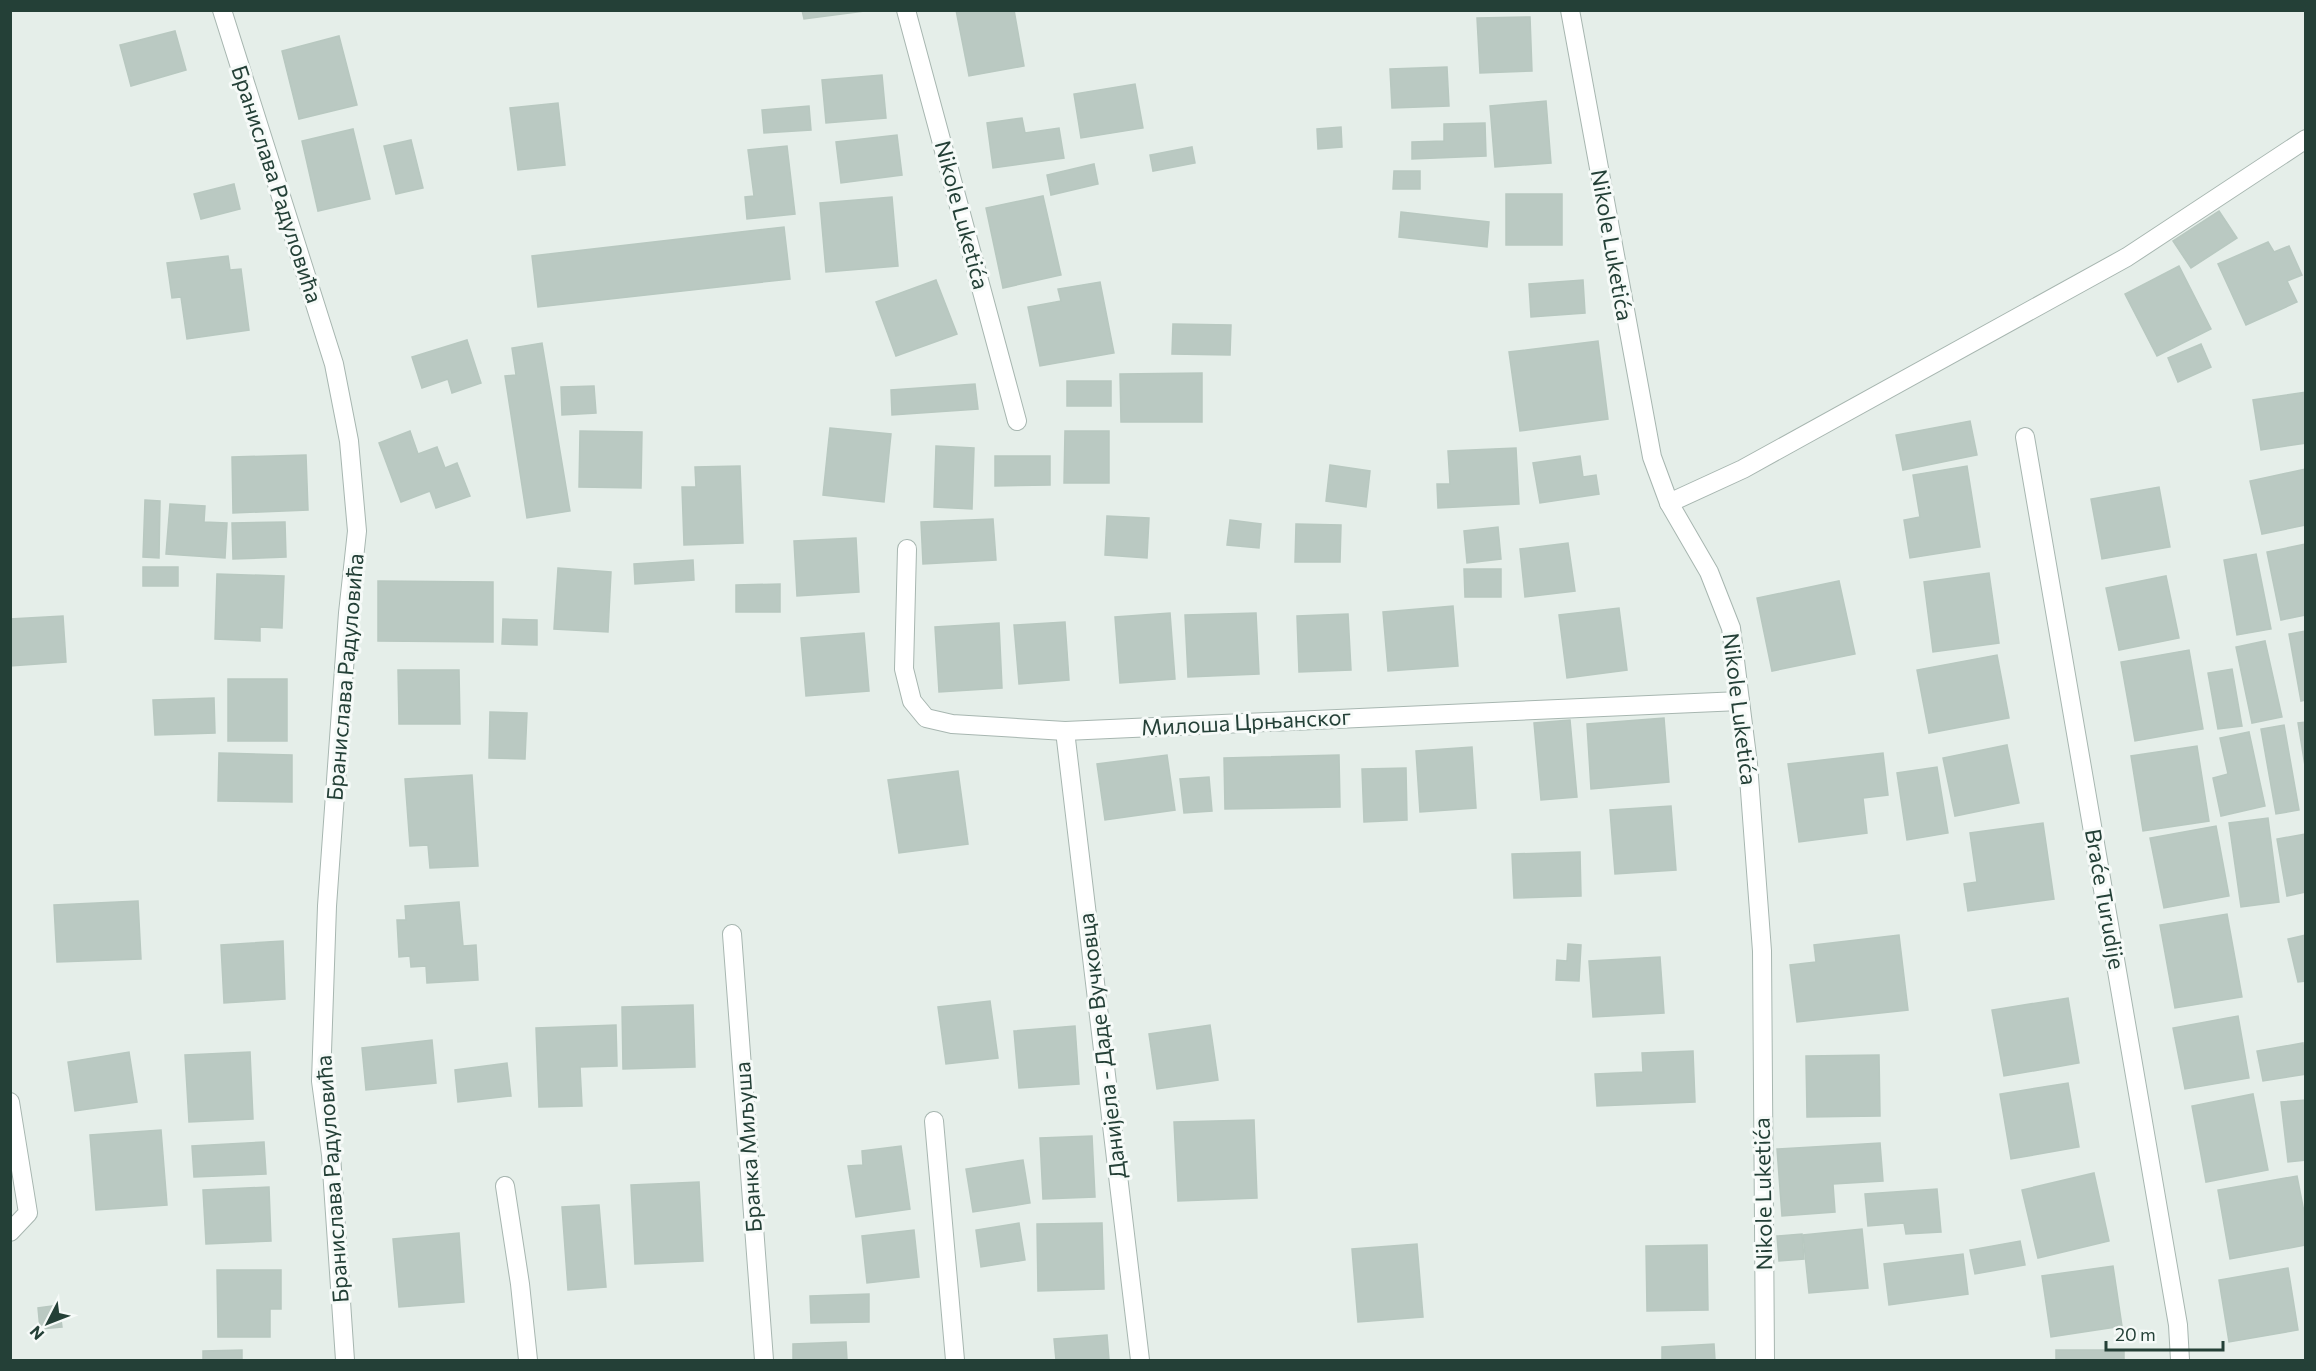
<svg xmlns="http://www.w3.org/2000/svg" width="2316" height="1371" font-family="Commissioner,sans-serif">
	<style>
		.building { fill: #bac9c2; stroke: #b8c8c0; stroke-width: 1.5 }
		.lines { fill: none; stroke-linecap: round; stroke-linejoin: round }
		.service-casing { stroke: #a7b6b0; stroke-width: 20 }
		.minor-casing { stroke: #a7b6b0; stroke-width: 20 }
		.service { stroke: #fff; stroke-width: 18 }
		.minor { stroke: #fff; stroke-width: 18 }
		.labels { text-anchor: middle; stroke-width: 6; stroke-linejoin: round; paint-order: stroke }
		.street-label { font-size: 22px; fill: #244037; stroke: #f6faf8 }
	</style>
	<rect width="100%" height="100%" fill="#e5eee9"/>
	<g class="building">
		<path d="M802 10H864V11L804 19Z"/>
		<path d="M956 10H1014L1024 66 969 76Z"/>
		<path d="M1530 17 1532 71 1480 73 1477 18Z"/>
		<path d="M175 31 186 70 131 86 120 45Z"/>
		<path d="M339 36 357 105 299 119 282 51Z"/>
		<path d="M1447 67 1449 106 1392 108 1390 69Z"/>
		<path d="M882 75 886 118 826 123 822 80Z"/>
		<path d="M1135 84 1143 128 1081 138 1074 94Z"/>
		<path d="M1546 101 1551 163 1495 167 1490 106Z"/>
		<path d="M558 103 565 165 518 170 510 108Z"/>
		<path d="M809 106 811 130 764 133 762 110Z"/>
		<path d="M1022 118 1025 133 1059 128 1064 158 993 168 987 123Z"/>
		<path d="M1485 123 1486 156 1412 159V142L1444 141V124Z"/>
		<path d="M1341 127 1342 147 1318 149 1317 129Z"/>
		<path d="M353 129 370 199 318 211 302 141Z"/>
		<path d="M897 135 902 175 841 183 836 142Z"/>
		<path d="M411 140 423 188 396 194 384 146Z"/>
		<path d="M787 146 795 214 747 219 745 197 754 196 748 150Z"/>
		<path d="M1192 147 1195 163 1153 171 1150 155Z"/>
		<path d="M1094 164 1098 184 1051 195 1047 175Z"/>
		<path d="M1394 171H1420V189H1393Z"/>
		<path d="M234 184 240 209 201 219 194 194Z"/>
		<rect x="1506" y="194" width="56" height="51"/>
		<path d="M1043 196 1061 275 1003 288 986 208Z"/>
		<path d="M892 197 898 266 826 272 820 203Z"/>
		<path d="M2219 211 2237 238 2191 268 2173 241Z"/>
		<path d="M1401 212 1489 222 1487 247 1399 237Z"/>
		<path d="M784 227 790 279 538 307 532 256Z"/>
		<path d="M2268 242 2274 252 2289 246 2302 275 2287 281 2297 302 2246 325 2218 264Z"/>
		<path d="M228 256 230 270 241 269 249 330 187 339 181 297 172 298 167 263Z"/>
		<path d="M2179 266 2211 329 2157 356 2125 294Z"/>
		<path d="M936 280 957 334 896 356 876 302Z"/>
		<path d="M1583 280 1585 313 1531 317 1529 284Z"/>
		<path d="M1100 282 1114 353 1040 366 1028 307 1061 301 1058 289Z"/>
		<path d="M1173 324 1231 325 1230 355 1172 354Z"/>
		<path d="M467 340 481 383 452 393 448 379 422 388 412 357Z"/>
		<path d="M1598 341 1608 419 1520 431 1509 352Z"/>
		<path d="M542 343 570 511 527 518 505 376 516 375 512 348Z"/>
		<path d="M2201 344 2211 367 2178 382 2168 358Z"/>
		<path d="M1202 373V422H1121L1120 374Z"/>
		<rect x="1067" y="381" width="44" height="25"/>
		<path d="M975 384 978 409 892 415 891 390Z"/>
		<path d="M594 386 596 413 562 415 561 387Z"/>
		<path d="M2306 392V443L2261 450 2253 400Z"/>
		<path d="M1970 421 1977 455 1903 470 1896 435Z"/>
		<path d="M830 428 891 434 884 502 823 495Z"/>
		<path d="M410 431 418 454 437 447 445 468 457 463 470 496 436 508 430 491 401 502 379 443Z"/>
		<path d="M580 431 642 432 641 488 579 487Z"/>
		<path d="M1065 431H1109V483H1064Z"/>
		<path d="M936 446 974 448 972 509 934 507Z"/>
		<path d="M1516 448 1519 504 1438 508 1437 484H1450L1448 451Z"/>
		<path d="M306 455 308 510 233 513 232 457Z"/>
		<path d="M995 456H1050V485L995 486Z"/>
		<path d="M1580 456 1583 477 1596 475 1599 494 1540 503 1533 463Z"/>
		<path d="M1330 465 1370 471 1366 507 1326 501Z"/>
		<path d="M740 466 743 543 684 545 682 487H696L695 467Z"/>
		<path d="M1967 466 1980 547 1910 558 1904 520 1920 517 1913 475Z"/>
		<path d="M2306 469V525L2262 534 2250 481Z"/>
		<path d="M2159 487 2170 547 2102 559 2091 499Z"/>
		<path d="M145 500 160 501 159 558 143 557Z"/>
		<path d="M170 504 205 506 204 522 227 523 225 558 166 554Z"/>
		<path d="M1107 516 1149 518 1147 558 1105 555Z"/>
		<path d="M993 519 996 560 923 564 921 522Z"/>
		<path d="M1230 520 1261 524 1259 548 1227 545Z"/>
		<path d="M285 522 286 557 233 559 232 523Z"/>
		<path d="M1296 524 1341 525 1340 562H1295Z"/>
		<path d="M1498 527 1501 559 1467 563 1464 531Z"/>
		<path d="M856 538 859 592 797 596 794 541Z"/>
		<path d="M1568 543 1575 591 1525 597 1520 549Z"/>
		<path d="M2306 544V615L2281 620 2267 552Z"/>
		<path d="M2256 554 2271 629 2237 635 2224 560Z"/>
		<path d="M693 560 694 580 635 584 634 564Z"/>
		<rect x="143" y="567" width="35" height="19"/>
		<path d="M558 568 611 572 608 632 554 629Z"/>
		<path d="M1464 569H1501V597H1465Z"/>
		<path d="M1989 573 1999 643 1933 652 1924 582Z"/>
		<path d="M217 574 284 576 282 628 260 627V641L215 639Z"/>
		<path d="M2166 576 2179 638 2119 650 2106 588Z"/>
		<path d="M378 581 493 582V642L378 641Z"/>
		<path d="M1839 581 1855 654 1772 671 1757 598Z"/>
		<path d="M780 584V612H736V585Z"/>
		<path d="M1453 606 1458 666 1388 671 1383 612Z"/>
		<path d="M1619 608 1627 670 1567 678 1559 615Z"/>
		<path d="M1170 613 1175 679 1120 683 1115 617Z"/>
		<path d="M1256 613 1259 674 1188 677 1185 615Z"/>
		<path d="M1348 614 1351 670 1299 672 1297 616Z"/>
		<path d="M63 616 66 662 10 666V619Z"/>
		<path d="M503 619 537 620V645L502 644Z"/>
		<path d="M1065 622 1069 680 1019 684 1014 625Z"/>
		<path d="M999 623 1002 688 939 692 935 627Z"/>
		<path d="M2306 631V700L2301 701 2289 634Z"/>
		<path d="M864 633 869 691 806 696 801 638Z"/>
		<path d="M2265 641 2282 717 2252 723 2236 647Z"/>
		<path d="M2189 650 2203 729 2135 741 2121 662Z"/>
		<path d="M1997 655 2009 718 1929 733 1917 670Z"/>
		<path d="M2232 669 2242 726 2218 729 2208 673Z"/>
		<path d="M398 670H459L460 724H399Z"/>
		<rect x="228" y="679" width="59" height="62"/>
		<path d="M214 698 215 733 155 735 153 700Z"/>
		<path d="M490 712 527 713 525 759 489 758Z"/>
		<path d="M1664 718 1669 782 1591 789 1587 724Z"/>
		<path d="M1570 720 1577 797 1541 800 1534 723Z"/>
		<path d="M2306 722V772L2298 723Z"/>
		<path d="M2284 725 2299 810 2276 814 2261 729Z"/>
		<path d="M2249 732 2265 806 2221 816 2213 778 2228 774 2220 738Z"/>
		<path d="M2007 745 2019 803 1955 816 1943 758Z"/>
		<path d="M2197 746 2209 821 2143 831 2131 756Z"/>
		<path d="M1472 747 1476 808 1420 812 1416 751Z"/>
		<path d="M219 753 292 755V802L218 801Z"/>
		<path d="M1883 753 1888 795 1863 798 1867 833 1799 842 1788 764Z"/>
		<path d="M1167 755 1175 810 1105 820 1097 764Z"/>
		<path d="M1339 755 1340 807 1225 809 1224 758Z"/>
		<path d="M1937 767 1948 833 1907 840 1897 773Z"/>
		<path d="M1406 768 1407 820 1364 822 1362 769Z"/>
		<path d="M958 771 968 844 899 853 888 780Z"/>
		<path d="M472 775 478 866 430 868 428 845 410 846 405 779Z"/>
		<path d="M1209 777 1212 811 1184 813 1180 779Z"/>
		<path d="M1671 806 1676 870 1615 874 1610 810Z"/>
		<path d="M2268 818 2279 902 2241 907 2229 823Z"/>
		<path d="M2043 823 2054 899 1968 911 1964 884 1977 882 1970 833Z"/>
		<path d="M2216 826 2229 896 2164 908 2150 838Z"/>
		<path d="M2306 834V892L2287 896 2277 839Z"/>
		<path d="M1580 852 1581 896 1514 898 1512 854Z"/>
		<path d="M138 901 141 959 57 962 54 905Z"/>
		<path d="M459 902 463 946 476 945 478 980 427 983 426 966 411 967 410 956 399 957 397 920H406L405 906Z"/>
		<path d="M2227 914 2242 997 2175 1008 2160 925Z"/>
		<path d="M1899 935 1908 1010 1797 1022 1790 965 1816 962 1814 945Z"/>
		<path d="M2306 935V981L2298 982 2288 939Z"/>
		<path d="M283 941 285 999 224 1003 221 945Z"/>
		<path d="M1568 944 1581 945 1579 981 1556 980 1557 960 1567 961Z"/>
		<path d="M1660 957 1664 1013 1593 1017 1589 961Z"/>
		<path d="M2068 998 2079 1063 2004 1076 1992 1010Z"/>
		<path d="M990 1001 998 1058 946 1064 938 1007Z"/>
		<path d="M693 1005 695 1067 623 1069 622 1007Z"/>
		<path d="M2238 1016 2249 1078 2185 1089 2173 1028Z"/>
		<path d="M616 1025 617 1066 580 1067 582 1106 539 1107 536 1028Z"/>
		<path d="M1210 1025 1218 1080 1157 1089 1149 1034Z"/>
		<path d="M1075 1026 1079 1084 1019 1088 1014 1031Z"/>
		<path d="M432 1040 436 1083 366 1090 362 1048Z"/>
		<path d="M2303 1043 2306 1074 2263 1081 2257 1051Z"/>
		<path d="M1693 1051 1695 1102 1597 1106 1595 1074 1643 1072 1642 1053Z"/>
		<path d="M129 1052 137 1102 75 1111 68 1062Z"/>
		<path d="M250 1052 253 1119 189 1122 185 1055Z"/>
		<path d="M1879 1055 1880 1116 1807 1117 1806 1056Z"/>
		<path d="M507 1063 511 1096 458 1102 455 1070Z"/>
		<path d="M2068 1083 2079 1147 2011 1159 2000 1094Z"/>
		<path d="M2253 1094 2268 1170 2206 1182 2192 1106Z"/>
		<path d="M2306 1100V1160L2288 1162 2281 1102Z"/>
		<path d="M1254 1120 1257 1198 1178 1201 1174 1122Z"/>
		<path d="M161 1130 167 1205 96 1210 90 1135Z"/>
		<path d="M1092 1136 1095 1197 1043 1199 1040 1138Z"/>
		<path d="M264 1142 266 1174 194 1177 192 1146Z"/>
		<path d="M1880 1143 1883 1181 1833 1184 1835 1212 1782 1216 1777 1149Z"/>
		<path d="M901 1146 910 1209 856 1217 848 1166 863 1165 862 1151Z"/>
		<path d="M1023 1160 1030 1203 973 1212 966 1169Z"/>
		<path d="M2094 1173 2109 1241 2038 1258 2022 1190Z"/>
		<path d="M2297 1176 2306 1222V1245L2230 1259 2218 1190Z"/>
		<path d="M699 1182 703 1261 635 1264 631 1185Z"/>
		<path d="M269 1187 271 1241 206 1244 203 1190Z"/>
		<path d="M1937 1189 1941 1232 1906 1234 1904 1223 1868 1226 1865 1194Z"/>
		<path d="M599 1205 606 1287 568 1290 562 1207Z"/>
		<path d="M1019 1223 1025 1260 981 1267 976 1230Z"/>
		<path d="M1102 1223 1104 1289 1038 1291 1037 1224Z"/>
		<path d="M1862 1229 1868 1288 1809 1293 1803 1235Z"/>
		<path d="M914 1230 919 1277 867 1283 862 1236Z"/>
		<path d="M459 1233 464 1302 399 1307 393 1239Z"/>
		<path d="M1802 1234 1804 1259 1779 1261 1777 1236Z"/>
		<path d="M2020 1241 2025 1265 1975 1274 1970 1250Z"/>
		<path d="M1417 1244 1423 1317 1358 1322 1352 1249Z"/>
		<path d="M1707 1245 1708 1310 1647 1311 1646 1246Z"/>
		<path d="M1963 1254 1968 1294 1889 1305 1884 1264Z"/>
		<path d="M2113 1266 2122 1326 2051 1337 2042 1276Z"/>
		<path d="M2288 1268 2298 1330 2229 1342 2219 1280Z"/>
		<path d="M217 1270H281V1309H270V1337H218Z"/>
		<path d="M869 1294V1322L811 1323 810 1296Z"/>
		<path d="M59 1305 62 1327 40 1329 38 1308Z"/>
		<path d="M1107 1335 1109 1360H1056L1054 1339Z"/>
		<path d="M846 1342 847 1360H793V1344Z"/>
		<path d="M1714 1344 1715 1360H1662V1347Z"/>
		<path d="M242 1350V1360H203V1351Z"/>
		<rect x="2056" y="1350" width="68" height="10"/>
	</g>
	<g class="lines">
		<defs>
			<path id="service" d="M1669 503 1743 469 2127 257 2306 139"/>
			<g id="minor">
				<path d="M222 10 334 364 349 441 357 531 348 613 327 906 321 1081 331 1155 345 1360"/>
				<path d="M906 10 1017 421"/>
				<path d="M1570 10 1652 457 1669 503 1709 572 1731 628 1740 701 1748 764 1762 951 1765 1360"/>
				<path d="M2025 437 2178 1325 2180 1360"/>
				<path d="M907 549 904 669 912 701 926 718 952 724 1065 731 1740 701"/>
				<path d="M1065 731 1140 1360"/>
				<path d="M732 934 764 1360"/>
				<path d="M10 1102 28 1213 10 1232"/>
				<path d="M934 1121 955 1360"/>
				<path d="M505 1186 520 1284 528 1360"/>
			</g>
		</defs>
		<use href="#service" class="service-casing"/>
		<use href="#minor" class="minor-casing"/>
		<use href="#service" class="service"/>
		<use href="#minor" class="minor"/>
	</g>
	<g class="labels">
		<g class="street-label">
			<text transform="translate(277 184) rotate(72)" y="8">Бранислава Радуловића</text>
			<text transform="translate(962 215) rotate(75)" y="8">Nikole Luketića</text>
			<text transform="translate(1612 245) rotate(80)" y="8">Nikole Luketića</text>
			<text transform="translate(345 677) rotate(-85)" y="8">Бранислава Радуловића</text>
			<text transform="translate(1740 709) rotate(83)" y="8">Nikole Luketića</text>
			<text transform="translate(1246 722) rotate(-3)" y="8">Милоша Црњанског</text>
			<text transform="translate(2105 899) rotate(80)" y="8">Braće Turudije</text>
			<text transform="translate(1102 1046) rotate(-97)" y="8">Данијела - Даде Вучковца</text>
			<text transform="translate(748 1147) rotate(-94)" y="8">Бранка Миљуша</text>
			<text transform="translate(332 1179) rotate(-94)" y="8">Бранислава Радуловића</text>
			<text transform="translate(1763 1194) rotate(-91)" y="8">Nikole Luketića</text>
		</g>
	</g>
	<rect width="2316" height="1371" fill="none" stroke="#244037" stroke-width="24"/>
	<g transform="translate(48 1323) rotate(228)" stroke="#f6faf8" stroke-width="4.5" paint-order="stroke">
	<path d="M0-4.5L10 22L0 15L-10 22Z" fill="#244037"/>
	<text y="-9" font-size="16" font-weight="bold" text-anchor="middle" fill="#244037">N</text>
	</g>
	<path d="M2106 1341v9h117v-9" fill="none" stroke="#244037" stroke-width="3"/>
	<text x="2115" y="1341" font-size="18" fill="#244037" stroke="#f6faf8" stroke-width="4.5" paint-order="stroke">20 m</text>
</svg>
